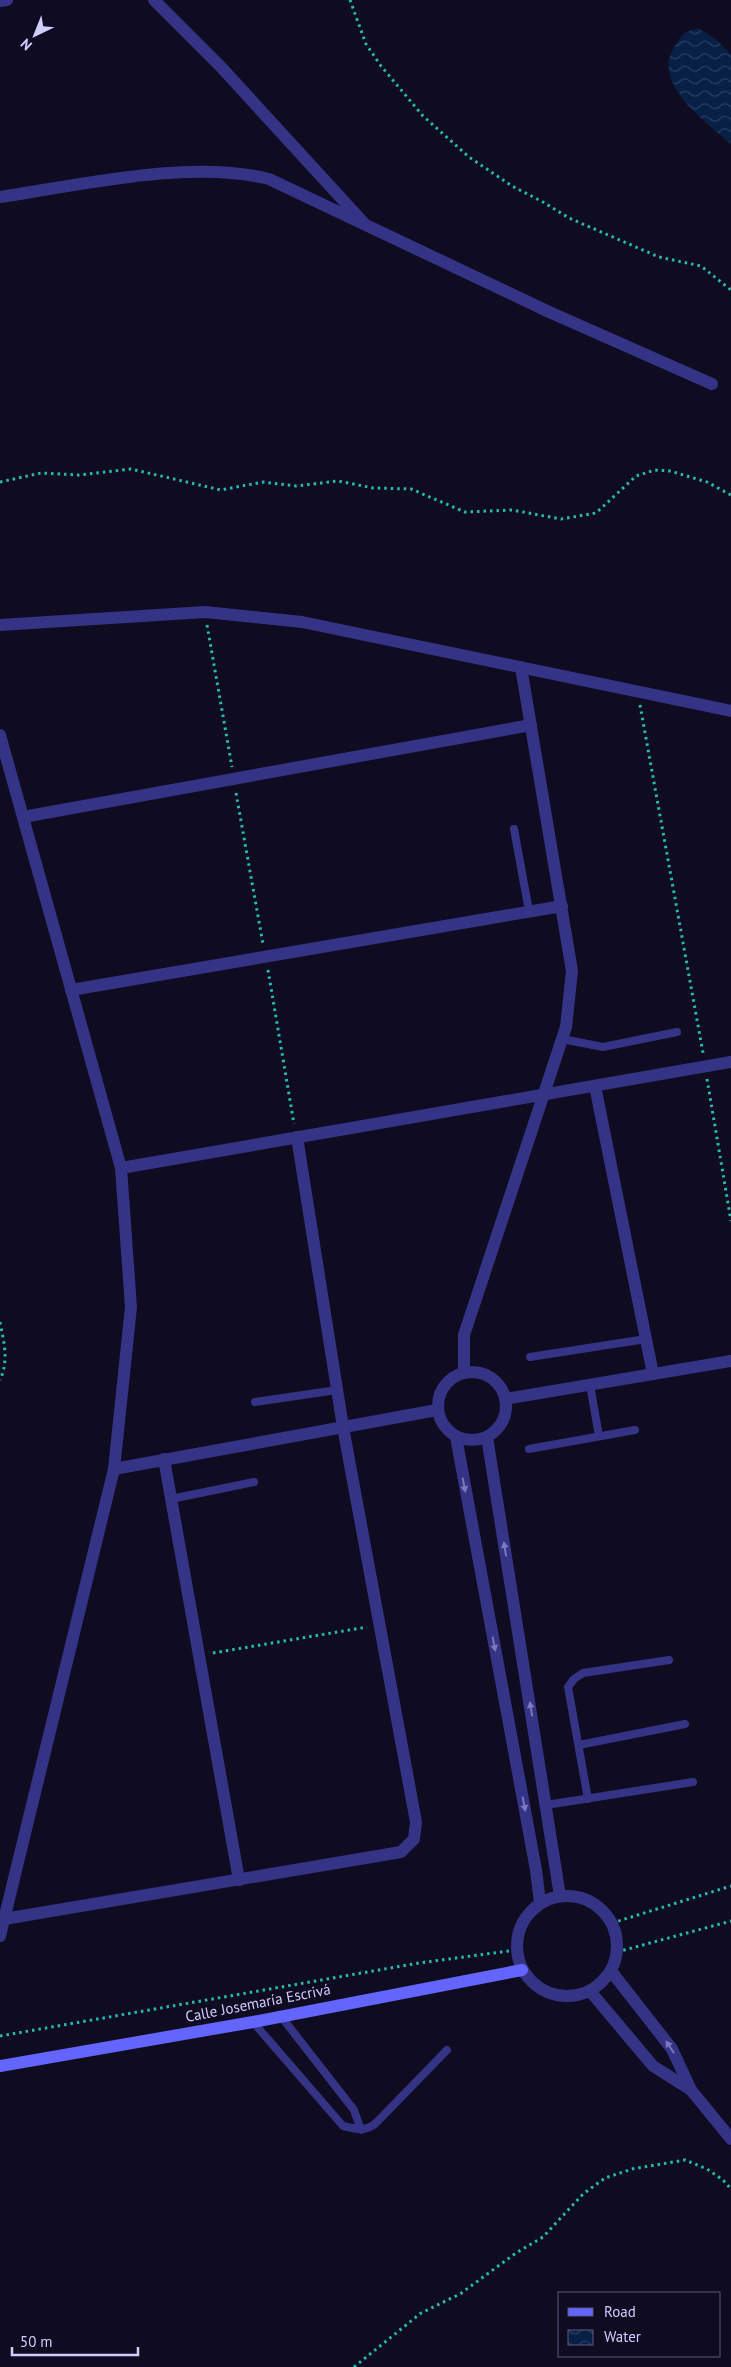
<svg xmlns="http://www.w3.org/2000/svg" width="731" height="2367" font-family="'PT Sans',sans-serif">
	<style>
		.water { fill: url(#water-waves) }
		.lines { fill: none; stroke-linecap: round; stroke-linejoin: round }
		.path { stroke: #25bbae; stroke-width: 3; stroke-dasharray: 2.5 4; stroke-linecap: butt }
		.lane { stroke: #343385; stroke-width: 8 }
		.street { stroke: #343385; stroke-width: 12 }
		.secondary { stroke: #6464ff; stroke-width: 12 }
		.oneway { fill: #7b78bc }
		.labels { text-anchor: middle; stroke-width: 4; stroke-linejoin: round; paint-order: stroke }
		.street-label { font-size: 15px; fill: #d1cdff; stroke: #0f0c22 }
	</style>
	<defs>
		<pattern id="water-waves" width="16" height="10" patternUnits="userSpaceOnUse" patternTransform="scale(1.25)"><rect width="16" height="10" fill="#082045"/><path d="M0 5q4-4 8 0t8 0" fill="none" stroke="#2b3f61"/></pattern>
	</defs>
	<rect width="100%" height="100%" fill="#0f0c22"/>
	<path class="water" d="M698 28 717 40 731 55V144C706 122 650 83 675 46 683 33 684 32 698 28Z"/>
	<g class="lines">
		<g class="path">
			<path d="M350 0 366 44 381 66 423 116 469 157 512 186 543 202 569 218 659 257 701 266 731 290"/>
			<path d="M0 482 41 473 79 475 131 469 221 490 263 482 296 486 338 481 373 488 411 489 465 512 512 510 561 519 596 513 636 476 655 470 670 471 707 482 731 495"/>
			<path d="M207 625 232 767"/>
			<path d="M640 705 703 1053"/>
			<path d="M236 793 263 944"/>
			<path d="M268 970 294 1124"/>
			<path d="M707 1079 731 1221"/>
			<path d="M0 1322C4 1343 9 1360 0 1380"/>
			<path d="M213 1653 367 1627"/>
			<path d="M612 1923 731 1886"/>
			<path d="M617 1952 731 1921"/>
			<path d="M0 2036 419 1963 516 1950"/>
			<path d="M354 2367 421 2313 460 2294 516 2253 543 2237 583 2194 605 2178 632 2169 685 2160 707 2169 723 2180 731 2189"/>
		</g>
		<g class="lane">
			<path d="M514 829 529 911"/>
			<path d="M562 1039 603 1047 677 1032"/>
			<path d="M530 1357 646 1339"/>
			<path d="M590 1385 599 1436"/>
			<path d="M255 1402 337 1390"/>
			<path d="M529 1449 635 1430"/>
			<path d="M171 1499 254 1482"/>
			<path d="M579 1745 685 1724"/>
			<path d="M588 1799 568 1687 574 1679 583 1673 669 1660"/>
			<path d="M546 1805 693 1782"/>
			<path d="M280 2015 354 2110 361 2130"/>
			<path d="M253 2022 343 2126C356 2129 366 2132 376 2123L447 2050"/>
		</g>
		<g class="street">
			<path d="M154 0 221 67 363 222"/>
			<path d="M0 1 7 0"/>
			<path d="M0 197C81 185 189 159 269 179L547 311 712 384"/>
			<path d="M0 625 205 612 302 622 731 711"/>
			<path d="M0 735 121 1168 131 1307 114 1469 0 1936"/>
			<path d="M23 817 531 725"/>
			<path d="M71 990 562 906"/>
			<path d="M595 1086 653 1374"/>
			<path d="M121 1168 731 1062"/>
			<circle cx="472" cy="1406" r="34"/>
			<path d="M464 1373V1335L566 1027 572 971 521 667"/>
			<path d="M505 1399 731 1361"/>
			<path d="M456 1437 536 1870 540 1903"/>
			<path d="M487 1437 560 1896"/>
			<path d="M164 1459 239 1880"/>
			<path d="M114 1469 437 1410"/>
			<circle cx="567" cy="1946" r="50"/>
			<path d="M4 1919 401 1852 414 1839 416 1822 343 1427 297 1137"/>
			<path d="M611 1971 672 2049 691 2090 731 2139"/>
			<path d="M590 1991 653 2066 691 2090"/>
		</g>
		<path class="secondary" d="M0 2066 253 2022 522 1970"/>
	</g>
	<defs><path id="oneway-solid" d="M-6-.8H1V-3.2L6.5 0L1 3.2V.8H-6Z" transform="scale(1.25)"/></defs>
	<g class="oneway">
		<use href="#oneway-solid" transform="translate(464 1485) rotate(79)"/>
		<use href="#oneway-solid" transform="translate(505 1549) rotate(-99)"/>
		<use href="#oneway-solid" transform="translate(494 1644) rotate(79)"/>
		<use href="#oneway-solid" transform="translate(531 1709) rotate(-99)"/>
		<use href="#oneway-solid" transform="translate(524 1804) rotate(79)"/>
		<use href="#oneway-solid" transform="translate(670 2047) rotate(-123)"/>
	</g>
	<g class="labels">
		<g class="street-label">
			<text transform="translate(258 2003) rotate(-11)" y="5">Calle Josemaría Escrivá</text>
		</g>
	</g>
	<rect x="558" y="2292" width="162" height="65" fill="#0f0c22" stroke="#5d597a"/>
	<rect x="568" y="2308" width="25" height="8" fill="#6464ff" stroke="#5d597a"/>
	<text x="604" y="2317" font-size="15" fill="#d1cdff">Road</text>
	<rect x="568" y="2330" width="25" height="15" fill="url(#water-waves)" stroke="#5d597a"/>
	<text x="604" y="2342" font-size="15" fill="#d1cdff">Water</text>
	<g transform="translate(35 35) rotate(223)" stroke="#0f0c22" stroke-width="4" paint-order="stroke">
	<path d="M0-4L9 19L0 12L-9 19Z" fill="#d1cdff"/>
	<text y="-8" font-size="14" font-weight="bold" text-anchor="middle" fill="#d1cdff">N</text>
	</g>
	<path d="M12 2347v8h126v-8" fill="none" stroke="#d1cdff" stroke-width="2.5"/>
	<text x="20" y="2347" font-size="15" fill="#d1cdff" stroke="#0f0c22" stroke-width="4" paint-order="stroke">50 m</text>
</svg>
